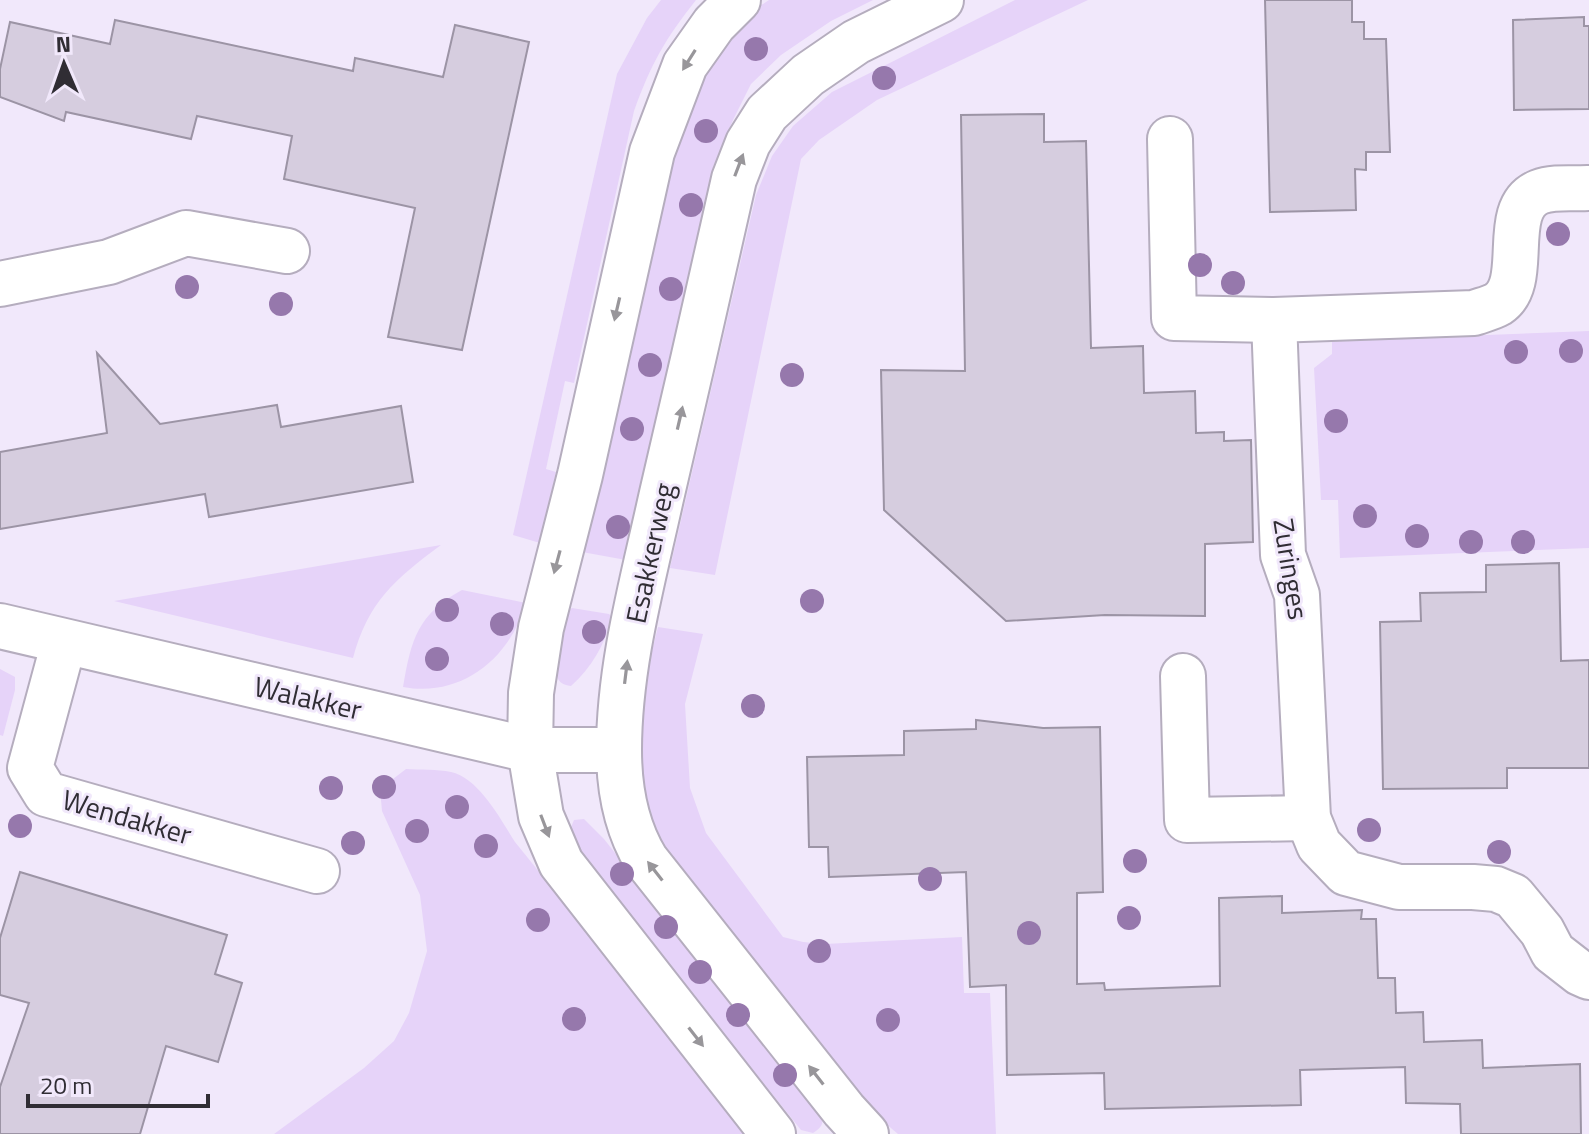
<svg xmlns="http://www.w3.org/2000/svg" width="1589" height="1134" font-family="'Titillium Web',sans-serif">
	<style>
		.green { fill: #e6d3f9 }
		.building { fill: #d6cddf; stroke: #9c94a5; stroke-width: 2 }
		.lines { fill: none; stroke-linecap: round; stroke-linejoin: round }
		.street-casing { stroke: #b5adbe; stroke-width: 48 }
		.secondary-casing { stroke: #b5adbe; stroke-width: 48 }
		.street { stroke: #fff; stroke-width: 44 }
		.secondary { stroke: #fff; stroke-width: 44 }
		.tree { fill: #9678ac }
		.oneway { fill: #98969a }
		.labels { text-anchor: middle; stroke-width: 6; stroke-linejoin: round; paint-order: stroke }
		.street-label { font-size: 28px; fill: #302d34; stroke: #f1e8fb }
	</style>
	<rect width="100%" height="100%" fill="#f1e8fb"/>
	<g class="green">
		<path d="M661 0H696C665 39 651 64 634 111L574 383 565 381 546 469 556 472 540 543 513 535 617 74 647 18Z"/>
		<path d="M769 0H873L831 21 781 55 751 84 733 120 713 167 626 560 582 552 668 159 708 60 751 12Z"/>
		<path d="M1015 0H1088L877 100 819 140 801 159 715 575 670 568 756 195 772 156 793 126 832 92Z"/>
		<path d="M1589 331V548L1340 558 1338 500H1321L1314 368 1332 354V341Z"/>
		<path d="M441 545C395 579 368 602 353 658L114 601Z"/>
		<path d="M462 590 526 603C510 658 462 698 403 687 411 639 418 614 462 590Z"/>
		<path d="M572 608 609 614 612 617C605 644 592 667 571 686 562 685 558 682 556 673L569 610Z"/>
		<path d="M658 627 703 634 685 704 690 788 706 833 783 937 803 942 825 944 962 937 964 993H990L996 1134H898L878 1117 780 995 667 850 657 834 642 786 639 765 641 694Z"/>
		<path d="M0 669 15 677V690L3 736 0 735Z"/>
		<path d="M406 769C420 770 437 769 451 772 479 778 501 820 515 842L751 1134H274L364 1068 394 1041 409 1013 427 951 420 895 382 811 380 789Z"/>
		<path d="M584 819 604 839 822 1115C824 1124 821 1128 813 1133L801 1130 590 867 569 832 574 820Z"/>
	</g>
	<g class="building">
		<path d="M1265 0H1352V22H1364V39H1386L1390 152H1366V170L1355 169 1356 210 1270 212Z"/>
		<path d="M1584 17V26H1589V109L1514 110 1513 20Z"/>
		<path d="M115 20 353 71 355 58 443 77 455 25 529 42 462 350 388 337 415 208 284 179 292 136 197 116 191 139 66 112 64 121 0 97V69L10 22 110 44Z"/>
		<path d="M1044 114V142L1086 141 1091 348 1143 346 1144 393 1195 391 1196 433 1224 432V441L1251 440 1253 542 1205 544V616L1105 615 1006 621 884 510 881 370 965 371 961 115Z"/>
		<path d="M97 353 160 424 277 405 281 427 401 406 413 482 209 517 205 494 0 529V452L107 433Z"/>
		<path d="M1559 563 1561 661 1589 660V768H1507V788L1383 789 1380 622 1421 621 1420 593 1486 592V565Z"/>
		<path d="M976 720 1043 728 1100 727 1103 892 1077 893V984L1104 983 1105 990 1220 986 1219 898 1282 896V913L1362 910 1361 919H1376L1378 978H1395L1396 1013 1423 1012 1424 1042 1482 1040 1483 1068 1580 1064 1581 1134H1461L1460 1104 1406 1103 1405 1067 1300 1070 1301 1105 1105 1109 1104 1073 1007 1075 1006 985 970 987 966 872 829 877 828 847H809L807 757 904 755V731L976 729Z"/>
		<path d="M20 872 227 935 215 974 242 983 218 1062 166 1046 140 1134H0V1087L29 1003 0 995V938Z"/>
	</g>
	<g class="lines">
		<defs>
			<g id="street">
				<path d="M1170 139 1174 318 1274 320"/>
				<path d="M1589 188C1574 189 1554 186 1539 192 1498 209 1532 282 1498 304 1491 308 1482 310 1474 313L1274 320 1283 555 1297 595 1308 818 1319 845 1346 873 1399 887H1473L1496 889 1513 896 1542 931 1553 952 1580 973 1589 977"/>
				<path d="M0 284 109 262 186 233 287 251"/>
				<path d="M0 626 530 750"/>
				<path d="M64 642 30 768 46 794 317 871"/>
				<path d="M1183 676 1187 820 1308 818"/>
			</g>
			<g id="secondary">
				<path d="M738 0 714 24 685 65 652 152 580 475 541 628 531 693 530 750 541 816 561 863 773 1134"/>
				<path d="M530 750H619"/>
				<path d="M866 1134 844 1110 646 860C626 827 619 788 619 750 619 665 643 580 661 498 686 392 710 285 734 179L748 143 767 113 808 75 856 42 941 0"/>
			</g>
		</defs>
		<use href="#street" class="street-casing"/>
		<use href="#secondary" class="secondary-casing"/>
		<use href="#street" class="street"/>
		<use href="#secondary" class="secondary"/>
	</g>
	<g class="tree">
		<circle cx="756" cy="49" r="12"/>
		<circle cx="884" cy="78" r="12"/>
		<circle cx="706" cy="131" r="12"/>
		<circle cx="691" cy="205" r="12"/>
		<circle cx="1558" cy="234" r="12"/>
		<circle cx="1200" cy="265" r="12"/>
		<circle cx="1233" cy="283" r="12"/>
		<circle cx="187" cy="287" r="12"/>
		<circle cx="671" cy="289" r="12"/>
		<circle cx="281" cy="304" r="12"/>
		<circle cx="1571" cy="351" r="12"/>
		<circle cx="1516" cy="352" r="12"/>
		<circle cx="650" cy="365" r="12"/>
		<circle cx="792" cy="375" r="12"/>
		<circle cx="1336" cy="421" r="12"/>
		<circle cx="632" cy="429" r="12"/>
		<circle cx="1365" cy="516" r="12"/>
		<circle cx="618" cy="527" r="12"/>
		<circle cx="1417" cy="536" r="12"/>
		<circle cx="1471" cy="542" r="12"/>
		<circle cx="1523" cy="542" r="12"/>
		<circle cx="812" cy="601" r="12"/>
		<circle cx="447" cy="610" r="12"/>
		<circle cx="502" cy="624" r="12"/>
		<circle cx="594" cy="632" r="12"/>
		<circle cx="437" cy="659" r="12"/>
		<circle cx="753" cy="706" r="12"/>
		<circle cx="384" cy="787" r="12"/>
		<circle cx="331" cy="788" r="12"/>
		<circle cx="457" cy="807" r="12"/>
		<circle cx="20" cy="826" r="12"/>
		<circle cx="1369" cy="830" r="12"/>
		<circle cx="417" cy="831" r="12"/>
		<circle cx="353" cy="843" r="12"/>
		<circle cx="486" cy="846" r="12"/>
		<circle cx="1499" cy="852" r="12"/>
		<circle cx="1135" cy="861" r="12"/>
		<circle cx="622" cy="874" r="12"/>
		<circle cx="930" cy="879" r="12"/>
		<circle cx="1129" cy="918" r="12"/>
		<circle cx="538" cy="920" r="12"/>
		<circle cx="666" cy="927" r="12"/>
		<circle cx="1029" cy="933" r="12"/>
		<circle cx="819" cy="951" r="12"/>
		<circle cx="700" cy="972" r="12"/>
		<circle cx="738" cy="1015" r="12"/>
		<circle cx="574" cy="1019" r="12"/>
		<circle cx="888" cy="1020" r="12"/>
		<circle cx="785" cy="1075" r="12"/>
	</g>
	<defs><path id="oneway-solid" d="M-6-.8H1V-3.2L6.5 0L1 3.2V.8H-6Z" transform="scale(2)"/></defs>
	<g class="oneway">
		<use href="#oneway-solid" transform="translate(689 60) rotate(122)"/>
		<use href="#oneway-solid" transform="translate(739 165) rotate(-69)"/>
		<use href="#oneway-solid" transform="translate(617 309) rotate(103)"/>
		<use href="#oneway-solid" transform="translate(680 418) rotate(-77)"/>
		<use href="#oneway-solid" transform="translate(557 562) rotate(105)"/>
		<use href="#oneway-solid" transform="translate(626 672) rotate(-83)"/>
		<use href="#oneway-solid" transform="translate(545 826) rotate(69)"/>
		<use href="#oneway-solid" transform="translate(655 871) rotate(-128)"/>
		<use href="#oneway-solid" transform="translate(696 1037) rotate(52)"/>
		<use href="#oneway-solid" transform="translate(816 1075) rotate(-128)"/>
	</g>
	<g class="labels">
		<g class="street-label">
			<text transform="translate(650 553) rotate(-78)" y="10">Esakkerweg</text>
			<text transform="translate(1291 569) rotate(81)" y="10">Zuringes</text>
			<text transform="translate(308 698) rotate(13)" y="10">Walakker</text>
			<text transform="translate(127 817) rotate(16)" y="10">Wendakker</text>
		</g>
	</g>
	<g transform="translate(64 64) rotate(358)" stroke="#f1e8fb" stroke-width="6" paint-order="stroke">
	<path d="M0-6L14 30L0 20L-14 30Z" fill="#302d34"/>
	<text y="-12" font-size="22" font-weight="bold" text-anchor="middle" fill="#302d34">N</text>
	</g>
	<path d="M28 1094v12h180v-12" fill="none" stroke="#302d34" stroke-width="4"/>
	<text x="40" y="1094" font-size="24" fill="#302d34" stroke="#f1e8fb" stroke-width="6" paint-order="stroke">20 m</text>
</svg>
